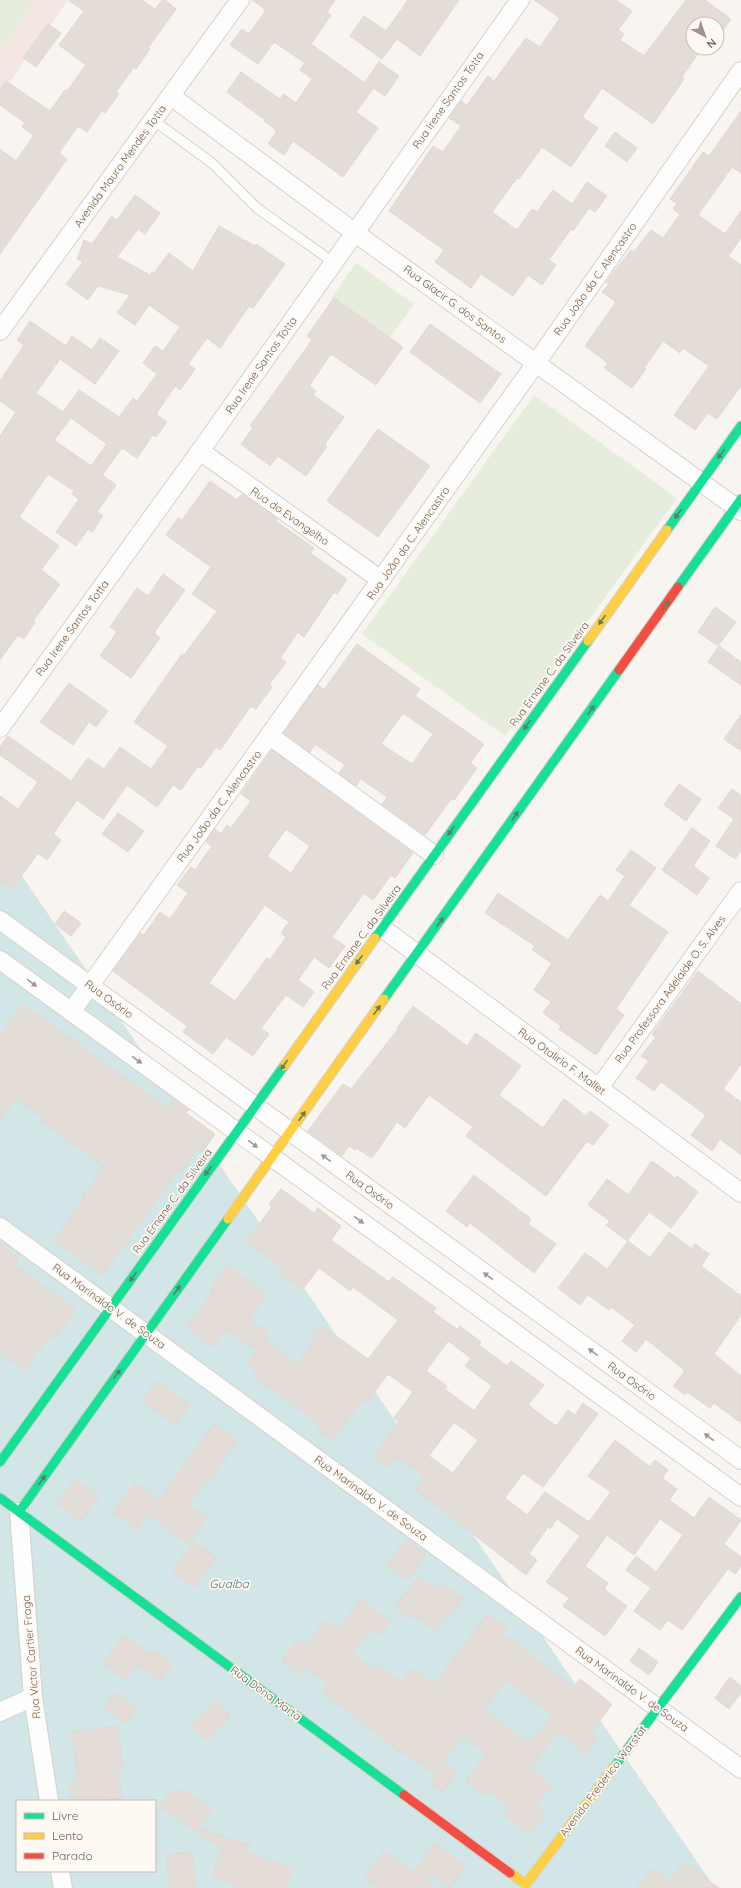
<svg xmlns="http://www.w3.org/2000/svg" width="741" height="1888" font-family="Quicksand,sans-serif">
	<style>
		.commercial { fill: #f4e7e2 }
		.green { fill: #e6eddc }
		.water { fill: #d2e5e7; fill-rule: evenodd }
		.building { fill: #e4ddd7; stroke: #e0d8d2; fill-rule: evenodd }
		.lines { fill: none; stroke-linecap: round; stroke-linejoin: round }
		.lane-casing { stroke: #d5d0cb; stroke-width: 11 }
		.street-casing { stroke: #d5d0cb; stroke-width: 20 }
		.fast-casing { stroke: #d6d0ca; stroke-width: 11 }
		.slow-casing { stroke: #d6d0ca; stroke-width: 11 }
		.jam-casing { stroke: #d6d0ca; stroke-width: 11 }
		.lane { stroke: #fefdfd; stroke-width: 9 }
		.street { stroke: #fefdfd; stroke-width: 18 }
		.fast { stroke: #16e098; stroke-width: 9 }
		.slow { stroke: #ffcf43; stroke-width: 9 }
		.jam { stroke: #f24e42; stroke-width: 9 }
		.oneway { fill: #5c7e62 }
		.oneway2 { fill: #a4958d }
		.labels { text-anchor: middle; stroke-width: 3.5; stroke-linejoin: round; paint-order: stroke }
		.street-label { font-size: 11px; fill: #745d50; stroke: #fef9f2 }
		.water-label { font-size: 12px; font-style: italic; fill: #48767f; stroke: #fef9f2 }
	</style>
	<rect width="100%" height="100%" fill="#f8f4f0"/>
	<path class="commercial" d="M0 0H68L0 95Z"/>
	<g class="green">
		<path d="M0 0H36L0 52Z"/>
		<path d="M356 263 414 304 390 337 332 297Z"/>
		<path d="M534 395 677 498 505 736 362 634Z"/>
	</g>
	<path class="water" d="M0 844 715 1888H0ZM17 1801H155V1871H17Z"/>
	<g class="building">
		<path d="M68 0H142L155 9 162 0H165L176 9 148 48 150 49 136 69 134 67 116 92 119 94 105 113 102 111 87 132 78 126 59 153 67 159 0 254V149L16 161 34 135 22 127 25 123 0 105V89L6 81 50 111 65 90 67 91 86 65 59 45 84 11Z"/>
		<path d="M252 0H335L327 12 331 15 311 44 373 89 356 112 378 128 343 177 293 141 284 155 268 144 277 131 264 121 265 120 227 92 241 72 280 99 284 94 296 103 312 79 300 70 305 63 274 42 258 64 230 45 242 29 249 34 266 10Z"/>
		<path d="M408 0H459L420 56 397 39 382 59 350 36 364 16 386 31Z"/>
		<path d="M534 0H616L632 11 618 30 624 34 620 40 644 56 686 0H705L731 19 719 36 717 34V24H693V48H702L682 77 684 79 653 124 602 88 582 117 598 128 571 167 542 147 519 179 517 178 492 212 517 230 532 209 537 212 553 190 572 204 587 182 607 196 595 212 589 208 573 231 571 229 549 260 556 265 542 285 528 275 513 296 481 274 471 288 435 262 444 250 389 211 433 146 443 152 461 126 449 118 461 101 467 105 488 76 494 81 526 38 540 47 560 18Z"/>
		<path d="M48 24 61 33 36 67 23 58Z"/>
		<path d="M379 62 399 76 385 96 365 82Z"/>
		<path d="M741 111V173L732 167 698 215 725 234 741 211V238L728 256 741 265V386L717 419 708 413 695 430 674 415 709 366 683 348 680 353 663 341 644 368 646 369 632 388 604 368 608 363 585 346 616 302 602 292 609 284 606 282 631 250 634 252 651 230 663 238 680 214 673 209 677 204 670 199 703 152 709 156Z"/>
		<path d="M615 132 637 148 627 162 605 146Z"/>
		<path d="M135 195 160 213 145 234 138 229 117 257 150 275 152 272 154 273 169 253 193 271 219 226 255 246 256 244 285 264 253 308 249 306 220 348 207 338 188 364 195 369 180 390 175 386 156 414 167 422 156 437 153 435 137 458 122 448 102 475 116 485 97 512 103 516 92 532 88 529 76 546 56 532 79 499 72 494 74 491 48 474 19 517 59 546 41 570 60 584 33 621 35 622 24 639 18 635 0 660V436L16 412 0 401V381L24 345 17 340 30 321 66 346 72 336 92 350 100 338 119 351 95 384 60 359 36 393 63 412 79 390 119 417 133 398 137 401 157 374 143 363 155 346 163 351 180 327 149 305 135 325 117 313 130 295 98 286 88 300 66 284 83 262 77 259 84 240 92 244 112 216 117 220ZM71 418 107 444 91 466 54 440Z"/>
		<path d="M334 298 403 347 376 385 331 354 309 386 316 391 313 395 344 417 325 444 327 446 306 476 278 456 270 466 241 444 253 428 250 426 312 340 307 336Z"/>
		<path d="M430 324 501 374 480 403 410 352Z"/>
		<path d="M378 429 430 466 378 537 327 501Z"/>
		<path d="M210 481 237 500 242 494 277 519 276 521 314 548 310 553 347 579 337 594 334 592 304 637 298 632 280 658 286 662 269 685 272 687 256 709 251 706 220 750 216 747 201 768 198 766 181 790 173 785 157 807 127 785 103 819 77 800 53 834 61 840 47 860 38 853 12 889 0 881V796L18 809 38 782 0 755V747L8 736 71 781 88 758 104 769 120 747 151 769 168 746 134 722 182 654 184 655 217 611 192 594 211 567 166 535 178 518 182 520Z"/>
		<path d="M163 574 185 590 154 633 160 638 131 678 100 656 117 632 110 627 137 588 148 596Z"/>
		<path d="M715 607 736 622 718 646 698 632Z"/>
		<path d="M357 644 420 689 415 696 484 744 470 763 477 768 454 800 451 799 425 835 382 804 387 797 361 779 356 786 339 773 345 765 315 744 310 752 284 733 318 685 324 690ZM403 713 433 734 412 764 381 744Z"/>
		<path d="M719 646 741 662V685L708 662Z"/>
		<path d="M69 683 108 711 96 727 89 722 73 745 40 722Z"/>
		<path d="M741 715V751L724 739Z"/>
		<path d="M272 750 413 853 395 878 391 875 373 900 364 893 332 937 345 946 329 968 314 957 298 980 314 992 303 1007 286 995 261 1028 269 1034 253 1056 226 1037 213 1054 183 1032 187 1026 113 971 141 933 144 935 160 912 170 919 188 893 177 885 191 867 195 870 212 846 206 842 215 829 221 834 227 825 231 828 251 801 241 794ZM286 829 310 846 291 873 267 856ZM265 905 289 922 281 933 286 937 270 960 267 958 235 1001 209 983Z"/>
		<path d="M679 784 701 799 686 821 664 805Z"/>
		<path d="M732 789 741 795V850L735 859 716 846 734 819 718 808Z"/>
		<path d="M118 813 144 831 128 852 102 834Z"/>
		<path d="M692 828 710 841 693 866 709 878 697 895 662 870Z"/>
		<path d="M631 850 656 868 629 905 668 932 616 1009 624 1015 596 1055 559 1029 561 1026 543 1013 551 1002 534 990 552 963 532 950 535 946 485 913 498 893 568 940 600 895 608 901 625 876 616 870Z"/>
		<path d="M64 911 81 923 71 936 55 924Z"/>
		<path d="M698 971 741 1004V1064L723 1089 741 1102V1155L720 1139 712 1151 691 1135 706 1115 661 1082 654 1091 636 1078 649 1061 641 1056 656 1037 652 1034Z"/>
		<path d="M23 1004 167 1108 174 1099 189 1110 186 1113 215 1134 203 1151 198 1148 181 1172 179 1170 102 1275 54 1240 84 1199 82 1197 104 1166 41 1121 43 1118 16 1098 0 1120V1035Z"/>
		<path d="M413 1006 467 1046 476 1033 521 1066 499 1095 543 1128 564 1099 586 1116 590 1111 609 1125 593 1145 587 1141 546 1196 466 1136 473 1127 429 1095 405 1128 397 1122 372 1158 356 1148 355 1150 349 1146 342 1156 308 1131 343 1084 351 1089 398 1029 397 1028Z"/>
		<path d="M652 1161 675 1178 677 1176 698 1192 671 1228 649 1212 627 1241 606 1225 610 1221 588 1205 607 1179 628 1195Z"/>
		<path d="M474 1175 531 1219 528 1224 556 1244 534 1273 470 1223 467 1227 446 1211Z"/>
		<path d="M281 1189 314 1213 318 1208 341 1226 331 1240 389 1282 393 1277 436 1308 433 1312 458 1330 460 1326 481 1342 479 1345 507 1366 511 1361 544 1385 528 1405 556 1426 568 1410 575 1415 583 1403 598 1414 543 1487 523 1473 505 1498 527 1515 545 1492 589 1522 611 1492 588 1476 615 1440 650 1467 655 1460 668 1470 662 1478 677 1489 669 1500 694 1518 709 1497 741 1520 724 1544 741 1557V1566L735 1574 728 1569 682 1630 668 1620 660 1630 634 1611 651 1588 626 1570 636 1556 656 1572 683 1535 660 1519 634 1555 607 1535 585 1566 608 1583 604 1589 627 1606 605 1636 563 1606 569 1598 546 1582 580 1536 557 1519 550 1529 548 1527 529 1554 537 1560 526 1575 416 1490 425 1477 397 1457 389 1467 373 1456 399 1422 394 1418 413 1392 388 1374 367 1402 363 1399 332 1441 316 1430 320 1424 254 1377 257 1372 247 1364 265 1340 297 1364 314 1341 311 1339 321 1325 368 1359 398 1320 353 1287 350 1291 319 1268 302 1290 279 1273 282 1268 246 1241 272 1207 269 1204ZM448 1341 471 1358 465 1366 492 1386 474 1411 445 1389 447 1386 426 1371ZM454 1422 478 1440 453 1473 429 1456Z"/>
		<path d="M669 1232 692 1249 695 1244 709 1254 701 1266 741 1296V1315L714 1354 741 1376V1423L714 1403 710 1408 687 1392 685 1395 673 1386 685 1371 646 1339 636 1352 622 1341 635 1325 611 1307 609 1310 588 1295 580 1305 558 1288 585 1253 607 1269 628 1241 650 1258Z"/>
		<path d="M0 1244 19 1258 15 1265 76 1310 55 1338 50 1335 24 1370 0 1353Z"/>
		<path d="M228 1265 267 1295 249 1319 269 1333 256 1350 227 1329 213 1347 186 1327 214 1290 211 1288Z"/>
		<path d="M157 1381 190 1405 175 1425 142 1401Z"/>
		<path d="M214 1424 238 1441 209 1481 207 1480 188 1505 207 1518 188 1544 147 1514 136 1529 113 1513 135 1483 159 1500Z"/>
		<path d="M75 1479 99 1497 80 1522 57 1504Z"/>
		<path d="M406 1540 426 1555 407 1580 387 1565Z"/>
		<path d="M194 1542 216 1558 194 1588 172 1572Z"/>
		<path d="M418 1576 436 1590 441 1583 463 1599 448 1619 446 1617 436 1631 415 1615 412 1619 395 1607Z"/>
		<path d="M361 1599 390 1622 380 1635 371 1629 352 1653 376 1671 380 1666 402 1682 412 1669 433 1685 488 1614 507 1628 503 1634 574 1687 580 1679 612 1704 591 1732 598 1737 586 1753 558 1732 530 1769 552 1786 536 1806 546 1813 529 1834 504 1815 510 1807 487 1790 483 1795 466 1782 486 1754 463 1736 443 1761 457 1772 442 1792 430 1783 435 1775 413 1758 411 1760 323 1693 329 1685 306 1667 300 1674 282 1660 298 1640 305 1646 325 1620 338 1629ZM506 1680 552 1715 532 1741 520 1738 484 1710Z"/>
		<path d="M125 1635 151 1655 154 1651 172 1664 160 1681 136 1664 124 1680 103 1663Z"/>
		<path d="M639 1648 658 1662 649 1675 630 1661Z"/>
		<path d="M730 1677 741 1686V1693L729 1709 715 1698Z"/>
		<path d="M115 1692 137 1708 126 1723 104 1707Z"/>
		<path d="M215 1701 230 1715 207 1741 191 1726Z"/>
		<path d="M117 1726 123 1768H118L122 1798 100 1801H71L69 1783 78 1782 72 1732Z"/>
		<path d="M184 1790 212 1809 196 1832 160 1807 169 1793Z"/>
		<path d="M202 1829 246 1845 250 1844 247 1852 293 1869 286 1888H242L212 1877 222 1849 199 1834Z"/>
		<path d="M435 1843 466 1867 450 1888 431 1874 426 1881 435 1888H378L364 1878 384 1851 413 1872Z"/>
		<path d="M192 1852 196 1888H170L166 1855Z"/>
		<path d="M684 1862 719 1888H637L651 1869 669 1882Z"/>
	</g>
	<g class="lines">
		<defs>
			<path id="lane" d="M153 120 212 163 257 208 333 262"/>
			<g id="street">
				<path d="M171 96 354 232 741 511"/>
				<path d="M0 331 240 0"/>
				<path d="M200 451 381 580"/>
				<path d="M0 728 200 451 520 0"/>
				<path d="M270 736 434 855"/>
				<path d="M0 920 741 1460"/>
				<path d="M382 928 741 1193"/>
				<path d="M0 960 741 1497"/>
				<path d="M71 1012 536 363 741 71"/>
				<path d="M599 1088 741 891"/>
				<path d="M0 1227 741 1769"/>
				<path d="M19 1512 33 1697 49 1801"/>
				<path d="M0 1712 33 1697"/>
				<path d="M60 1871 63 1888"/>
			</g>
			<g id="fast">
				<path d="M667 530 741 426"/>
				<path d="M678 587 741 499"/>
				<path d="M375 938 588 641"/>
				<path d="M384 999 619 670"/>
				<path d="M0 1462 284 1066"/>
				<path d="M0 1498 404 1795"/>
				<path d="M19 1512 228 1219"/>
				<path d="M614 1767 741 1597"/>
			</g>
			<g id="slow">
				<path d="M588 641 667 530"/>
				<path d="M284 1066 375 938"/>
				<path d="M228 1219 384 999"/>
				<path d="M510 1873 526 1884 614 1767"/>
			</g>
			<g id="jam">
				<path d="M619 670 678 587"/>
				<path d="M404 1795 510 1873"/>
			</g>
		</defs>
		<use href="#lane" class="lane-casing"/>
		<use href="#street" class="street-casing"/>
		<use href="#fast" class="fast-casing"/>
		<use href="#slow" class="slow-casing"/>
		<use href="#jam" class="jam-casing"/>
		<use href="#lane" class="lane"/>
		<use href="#street" class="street"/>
		<use href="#fast" class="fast"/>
		<use href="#slow" class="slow"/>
		<use href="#jam" class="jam"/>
	</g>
	<defs><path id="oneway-solid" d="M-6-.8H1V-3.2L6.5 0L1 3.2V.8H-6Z"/></defs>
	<g class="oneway">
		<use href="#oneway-solid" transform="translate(721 454) rotate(126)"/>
		<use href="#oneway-solid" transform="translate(678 514) rotate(126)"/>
		<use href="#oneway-solid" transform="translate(666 605) rotate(-55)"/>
		<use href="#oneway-solid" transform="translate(602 620) rotate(126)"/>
		<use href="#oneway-solid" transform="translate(591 710) rotate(-55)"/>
		<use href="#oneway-solid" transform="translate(527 725) rotate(126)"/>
		<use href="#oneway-solid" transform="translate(515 816) rotate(-55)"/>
		<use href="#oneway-solid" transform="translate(451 831) rotate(126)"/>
		<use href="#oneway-solid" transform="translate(440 922) rotate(-55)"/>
		<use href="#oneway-solid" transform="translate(359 960) rotate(126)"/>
		<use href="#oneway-solid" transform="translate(377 1010) rotate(-55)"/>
		<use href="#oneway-solid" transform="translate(284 1065) rotate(126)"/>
		<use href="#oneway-solid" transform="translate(302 1116) rotate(-55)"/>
		<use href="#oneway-solid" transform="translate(208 1171) rotate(126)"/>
		<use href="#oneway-solid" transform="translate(133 1277) rotate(126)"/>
		<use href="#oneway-solid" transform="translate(177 1290) rotate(-55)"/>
		<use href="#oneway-solid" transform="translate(117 1374) rotate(-54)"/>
		<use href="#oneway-solid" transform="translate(42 1480) rotate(-54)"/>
	</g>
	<g class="oneway2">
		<use href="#oneway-solid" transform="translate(32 983) rotate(36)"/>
		<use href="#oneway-solid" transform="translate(137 1060) rotate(36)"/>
		<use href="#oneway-solid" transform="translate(253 1144) rotate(36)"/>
		<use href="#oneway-solid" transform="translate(326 1158) rotate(-144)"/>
		<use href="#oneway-solid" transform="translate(359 1220) rotate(36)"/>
		<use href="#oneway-solid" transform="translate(488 1276) rotate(-144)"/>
		<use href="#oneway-solid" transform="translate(593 1352) rotate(-144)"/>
		<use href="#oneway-solid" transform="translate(709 1437) rotate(-144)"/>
	</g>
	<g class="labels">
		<g class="street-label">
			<text transform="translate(448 100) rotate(-55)" y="4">Rua Irene Santos Totta</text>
			<text transform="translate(120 166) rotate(-54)" y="4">Avenida Mauro Mendes Totta</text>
			<text transform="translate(595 279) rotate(-55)" y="4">Rua João da C. Alencastro</text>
			<text transform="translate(455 304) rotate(36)" y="4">Rua Glacir G. dos Santos</text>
			<text transform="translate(261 365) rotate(-55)" y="4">Rua Irene Santos Totta</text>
			<text transform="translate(290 516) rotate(35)" y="4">Rua do Evangelho</text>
			<text transform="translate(408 543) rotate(-55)" y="4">Rua João da C. Alencastro</text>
			<text transform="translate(72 628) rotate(-54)" y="4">Rua Irene Santos Totta</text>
			<text transform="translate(549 674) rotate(-54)" y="4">Rua Ernane C. da Silveira</text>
			<text transform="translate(219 806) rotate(-54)" y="4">Rua João da C. Alencastro</text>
			<text transform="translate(361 937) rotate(-54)" y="4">Rua Ernane C. da Silveira</text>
			<text transform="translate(670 989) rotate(-54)" y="4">Rua Professora Adelaide O. S. Alves</text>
			<text transform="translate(109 999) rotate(36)" y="4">Rua Osório</text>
			<text transform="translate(562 1061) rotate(36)" y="4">Rua Otalirio F. Mallet</text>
			<text transform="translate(370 1190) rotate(36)" y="4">Rua Osório</text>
			<text transform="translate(172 1201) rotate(-54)" y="4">Rua Ernane C. da Silveira</text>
			<text transform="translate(109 1306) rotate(36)" y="4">Rua Marinaldo V. de Souza</text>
			<text transform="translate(632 1381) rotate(36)" y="4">Rua Osório</text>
			<text transform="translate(371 1498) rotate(36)" y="4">Rua Marinaldo V. de Souza</text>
			<text transform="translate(31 1657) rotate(-95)" y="4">Rua Victor Cartier Fraga</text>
			<text transform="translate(632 1689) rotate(36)" y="4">Rua Marinaldo V. de Souza</text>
			<text transform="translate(266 1693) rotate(36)" y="4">Rua Dona Marta</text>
			<text transform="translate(603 1781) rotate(-53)" y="4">Avenida Frederico Warstat</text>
		</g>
		<g class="water-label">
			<text x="229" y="1588">Guaíba</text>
		</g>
	</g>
	<rect x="16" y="1800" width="140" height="72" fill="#fef9f2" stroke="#c7bbb1"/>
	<rect x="24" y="1813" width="20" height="6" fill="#16e098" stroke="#c7bbb1"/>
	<text x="52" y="1820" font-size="12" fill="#745d50">Livre</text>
	<rect x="24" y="1833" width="20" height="6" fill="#ffcf43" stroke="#c7bbb1"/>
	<text x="52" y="1840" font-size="12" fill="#745d50">Lento</text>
	<rect x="24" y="1853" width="20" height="6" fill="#f24e42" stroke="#c7bbb1"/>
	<text x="52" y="1860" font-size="12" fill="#745d50">Parado</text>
	<g transform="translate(705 36) rotate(139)"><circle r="19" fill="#fef9f2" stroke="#c7bbb1"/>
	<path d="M0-3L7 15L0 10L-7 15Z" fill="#a29288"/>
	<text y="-6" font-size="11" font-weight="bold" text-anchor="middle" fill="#745d50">N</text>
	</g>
</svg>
